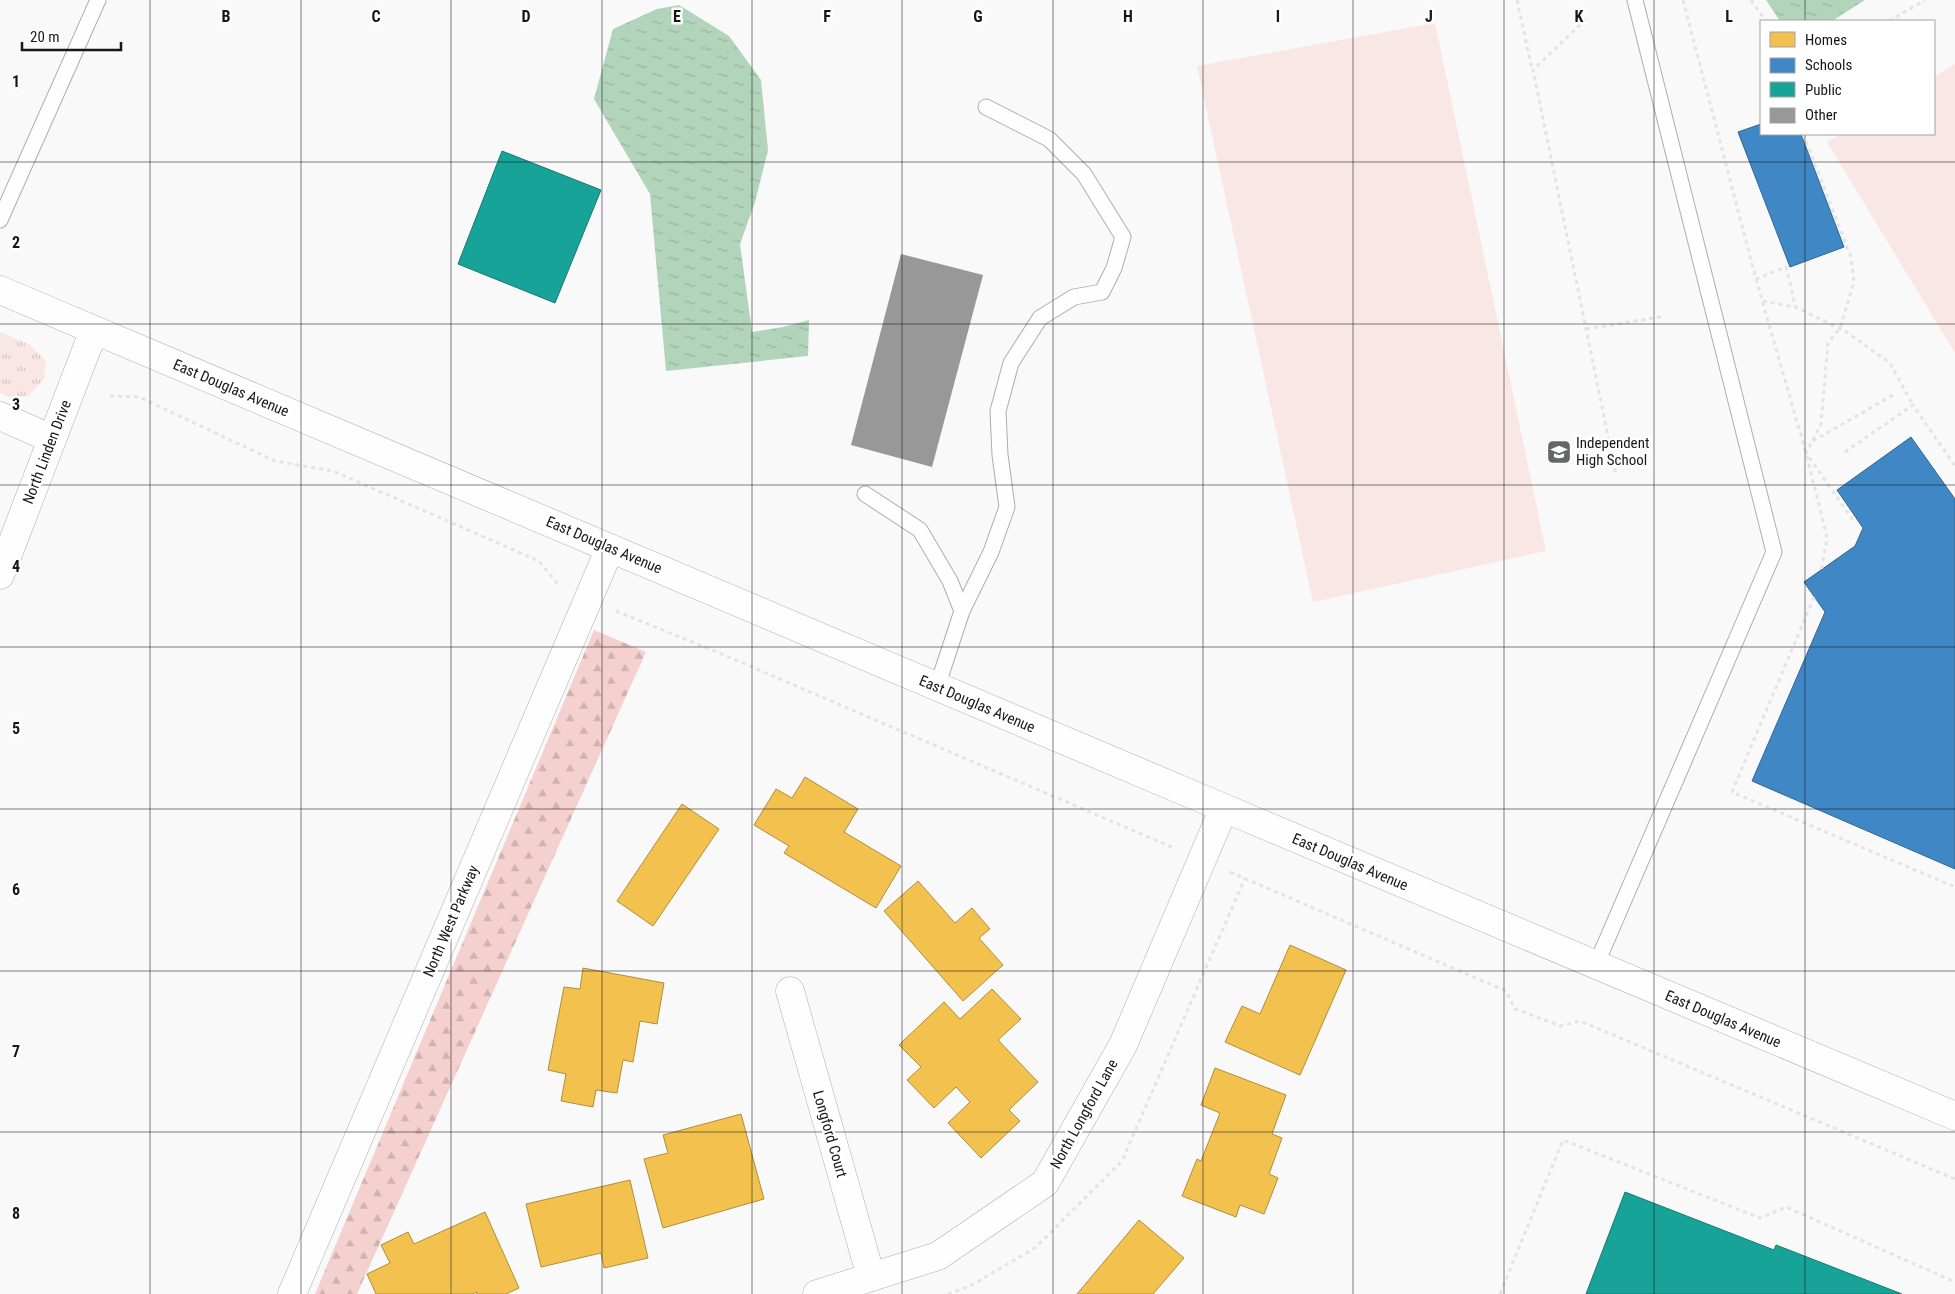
<svg xmlns="http://www.w3.org/2000/svg" width="1955" height="1294" font-family="'Roboto Condensed',sans-serif">
	<style>
		.grass { fill: url(#grass-tufts) }
		.forest { fill: url(#forest-firs) }
		.garden { fill: #f9e7e5 }
		.water { fill: url(#water-ripples) }
		.homes { fill: #f2c14e; stroke: #b08e3e }
		.schools { fill: #3f88c5; stroke: #336691 }
		.public { fill: #17a398; stroke: #177971 }
		.building { fill: #979897 }
		.lines { fill: none; stroke-linecap: round; stroke-linejoin: round }
		.lane-casing { stroke: #adaead; stroke-width: 17 }
		.street-casing { stroke: #adaead; stroke-width: 29 }
		.secondary-casing { stroke: #adaead; stroke-width: 29 }
		.path { stroke: #e3e4e4; stroke-width: 3; stroke-dasharray: 4 4; stroke-linecap: butt }
		.lane { stroke: #fefefe; stroke-width: 15 }
		.street { stroke: #fefefe; stroke-width: 28 }
		.secondary { stroke: #fefefe; stroke-width: 28 }
		.grid { fill: none; stroke: #161717; stroke-width: 1; stroke-opacity: 0.55 }
		.labels { text-anchor: middle; stroke-width: 5; stroke-linejoin: round; paint-order: stroke }
		.street-label { font-size: 15px; fill: #161717; stroke: #fff }
		.poi-label { font-size: 15px; fill: #161717; stroke: #fff; text-anchor: start }
		.grid-label { font-size: 16px; text-anchor: middle; font-weight: bold; fill: #161717; stroke: #fff; stroke-width: 5; stroke-linejoin: round; paint-order: stroke }
	</style>
	<defs>
		<pattern id="grass-tufts" width="24" height="20" patternUnits="userSpaceOnUse" patternTransform="scale(1.25)"><rect width="24" height="20" fill="#f9e7e5"/><path d="M3 7l-1-3M5 7V3M7 7l1-3M15 17l-1-3M17 17v-4M19 17l1-3" fill="none" stroke="#d5c5c4"/></pattern>
		<pattern id="forest-firs" width="22" height="20" patternUnits="userSpaceOnUse" patternTransform="scale(1.25)"><rect width="22" height="20" fill="#f4d1cf"/><path d="M5 1l3.5 6h-7zM16 11l3.5 6h-7z" fill="#d0b3b1"/></pattern>
		<pattern id="water-ripples" width="26" height="14" patternUnits="userSpaceOnUse" patternTransform="scale(1.25)"><rect width="26" height="14" fill="#b1d4ba"/><path d="M2 4q2-2 4 0t4 0M15 11q2-2 4 0t4 0" fill="none" stroke="#98b59f"/></pattern>
	</defs>
	<rect width="100%" height="100%" fill="#f8f9f8"/>
	<path class="grass" d="M0 332 30 345 46 361 44 379 28 396 8 397 0 393Z"/>
	<path class="forest" d="M594 630 646 652 357 1294H315Z"/>
	<g class="garden">
		<path d="M1435 23 1546 551 1313 602 1197 66Z"/>
		<path d="M1955 64V353L1827 142 1841 134H1934V77Z"/>
	</g>
	<g class="water">
		<path d="M1766 0H1865L1832 21H1780Z"/>
		<path d="M679 5 729 36 761 80 768 150 755 202 740 244 752 332 783 327 809 320 808 356 666 371 650 194 594 99 613 29 657 9Z"/>
	</g>
	<g class="homes">
		<path d="M805 777 858 809 844 832 901 866 876 908 784 853 789 846 754 825 776 789 792 798Z"/>
		<path d="M682 804 719 829 653 926 617 901Z"/>
		<path d="M918 881 955 923 972 908 990 929 979 938 1003 965 963 1001 884 911Z"/>
		<path d="M1290 945 1346 970 1300 1075 1225 1042 1242 1006 1260 1014Z"/>
		<path d="M583 968 664 983 657 1024 640 1021 633 1062 623 1060 617 1093 596 1090 593 1107 561 1101 566 1074 548 1070 564 987 580 989Z"/>
		<path d="M992 989 1021 1019 998 1040 1038 1082 1009 1110 1020 1121 981 1158 948 1123 970 1102 956 1087 934 1108 907 1080 921 1067 899 1045 944 1002 960 1019Z"/>
		<path d="M1215 1068 1286 1095 1272 1134 1282 1138 1269 1174 1278 1178 1264 1214 1240 1205 1236 1217 1182 1196 1197 1159 1201 1161 1220 1113 1201 1105Z"/>
		<path d="M741 1114 764 1199 663 1228 644 1159 668 1153 663 1135Z"/>
		<path d="M630 1180 648 1258 604 1268 601 1253 541 1267 526 1204Z"/>
		<path d="M485 1212 519 1288 506 1294H477V1292L472 1294H376L367 1274 390 1263 381 1245 408 1232 414 1244Z"/>
		<path d="M1139 1220 1184 1258 1153 1294H1077Z"/>
	</g>
	<g class="schools">
		<path d="M1761 124V134H1801L1844 247 1790 267 1738 132Z"/>
		<path d="M1911 437 1955 499V869L1752 781 1825 612 1804 582 1855 546 1863 528 1837 490Z"/>
	</g>
	<g class="public">
		<path d="M502 151 601 190 555 303 458 264Z"/>
		<path d="M1625 1192 1774 1250 1776 1245 1902 1294H1586Z"/>
	</g>
	<path class="building" d="M901 254 983 275 932 467 851 445Z"/>
	<g class="lines">
		<defs>
			<g id="lane">
				<path d="M0 220 98 0"/>
				<path d="M865 494 920 530 950 581 962 611 937 687"/>
				<path d="M962 611 991 552 1007 507 1000 455 998 411 1011 363 1040 318 1074 297 1102 292 1114 268 1123 237 1084 174 1049 139 986 107"/>
				<path d="M1596 965 1774 552 1635 0"/>
			</g>
			<g id="street">
				<path d="M0 416 52 439"/>
				<path d="M0 575 94 330"/>
				<path d="M790 991 871 1277"/>
				<path d="M292 1294 610 548"/>
				<path d="M817 1294 938 1256 1045 1183 1123 1045 1224 808"/>
			</g>
			<path id="secondary" d="M0 290 1224 808 1955 1116"/>
		</defs>
		<use href="#lane" class="lane-casing"/>
		<use href="#street" class="street-casing"/>
		<use href="#secondary" class="secondary-casing"/>
		<g class="path">
			<path d="M1517 0 1532 69"/>
			<path d="M1683 0 1756 279 1786 267 1791 286 1795 307"/>
			<path d="M1751 0 1766 21"/>
			<path d="M1586 19 1533 70 1616 475"/>
			<path d="M1889 21 1925 0"/>
			<path d="M1803 134 1851 257 1854 282 1840 328 1828 343 1821 424 1806 453 1855 523"/>
			<path d="M1756 279 1806 453 1827 538 1821 571"/>
			<path d="M1763 301 1795 307 1845 331 1890 363 1913 405"/>
			<path d="M1586 329 1665 316"/>
			<path d="M110 396 139 397 275 461 333 471 539 561 560 587"/>
			<path d="M1813 441 1893 395"/>
			<path d="M1845 452 1913 405 1955 466"/>
			<path d="M1814 597 1732 792 1955 887"/>
			<path d="M616 611 717 652 1174 848"/>
			<path d="M1230 872 1506 991 1515 1009 1561 1026 1580 1021 1955 1179"/>
			<path d="M948 1294 970 1286 1035 1248 1122 1161 1245 878"/>
			<path d="M1500 1294 1563 1140 1760 1218 1786 1207 1955 1282"/>
		</g>
		<use href="#lane" class="lane"/>
		<use href="#street" class="street"/>
		<use href="#secondary" class="secondary"/>
	</g>
	<path class="grid" d="M150 0V1294M301 0V1294M451 0V1294M602 0V1294M752 0V1294M902 0V1294M1053 0V1294M1203 0V1294M1353 0V1294M1504 0V1294M1654 0V1294M1805 0V21M1805 134V1294M0 162H1955M0 324H1955M0 485H1955M0 647H1955M0 809H1955M0 971H1955M0 1132H1955"/>
	<defs>
		<symbol id="school-square" viewBox="-11 -11 22 22"><rect x="-9" y="-9" width="18" height="18" rx="4" fill="#656666" stroke="#fff"/><path d="M0-5L7-2L0 1L-7-2ZM-4 1L0 2.5L4 1V4Q0 6-4 4Z" fill="#fff"/></symbol>
	</defs>
	<g fill-rule="evenodd">
		<use href="#school-square" x="1545" y="438" width="28" height="28"/>
	</g>
	<g class="labels">
		<g class="street-label">
			<text transform="translate(231 388) rotate(23)" y="5">East Douglas Avenue</text>
			<text transform="translate(47 452) rotate(-69)" y="5">North Linden Drive</text>
			<text transform="translate(604 545) rotate(23)" y="5">East Douglas Avenue</text>
			<text transform="translate(977 704) rotate(23)" y="5">East Douglas Avenue</text>
			<text transform="translate(1350 862) rotate(23)" y="5">East Douglas Avenue</text>
			<text transform="translate(451 921) rotate(-67)" y="5">North West Parkway</text>
			<text transform="translate(1723 1019) rotate(23)" y="5">East Douglas Avenue</text>
			<text transform="translate(1084 1114) rotate(-61)" y="5">North Longford Lane</text>
			<text transform="translate(830 1134) rotate(74)" y="5">Longford Court</text>
		</g>
		<g class="poi-label">
			<text x="1576" y="448">Independent<tspan x="1576" dy="17">High School</tspan></text>
		</g>
	</g>
	<g class="grid-label">
		<text x="226" y="22">B</text>
		<text x="376" y="22">C</text>
		<text x="526" y="22">D</text>
		<text x="677" y="22">E</text>
		<text x="827" y="22">F</text>
		<text x="978" y="22">G</text>
		<text x="1128" y="22">H</text>
		<text x="1278" y="22">I</text>
		<text x="1429" y="22">J</text>
		<text x="1579" y="22">K</text>
		<text x="1729" y="22">L</text>
		<text x="16" y="87">1</text>
		<text x="16" y="248">2</text>
		<text x="16" y="410">3</text>
		<text x="16" y="572">4</text>
		<text x="16" y="734">5</text>
		<text x="16" y="895">6</text>
		<text x="16" y="1057">7</text>
		<text x="16" y="1219">8</text>
	</g>
	<rect x="1760" y="20" width="175" height="115" fill="#ffffff" stroke="#a2a2a2"/>
	<rect x="1770" y="32" width="25" height="15" fill="#f2c14e" stroke="#a2a2a2"/>
	<text x="1805" y="45" font-size="15" fill="#161717">Homes</text>
	<rect x="1770" y="58" width="25" height="15" fill="#3f88c5" stroke="#a2a2a2"/>
	<text x="1805" y="70" font-size="15" fill="#161717">Schools</text>
	<rect x="1770" y="82" width="25" height="15" fill="#17a398" stroke="#a2a2a2"/>
	<text x="1805" y="95" font-size="15" fill="#161717">Public</text>
	<rect x="1770" y="108" width="25" height="15" fill="#979897" stroke="#a2a2a2"/>
	<text x="1805" y="120" font-size="15" fill="#161717">Other</text>
	<path d="M22 42v8h99v-8" fill="none" stroke="#161717" stroke-width="2.5"/>
	<text x="30" y="42" font-size="15" fill="#161717" stroke="#ffffff" stroke-width="4" paint-order="stroke">20 m</text>
</svg>
